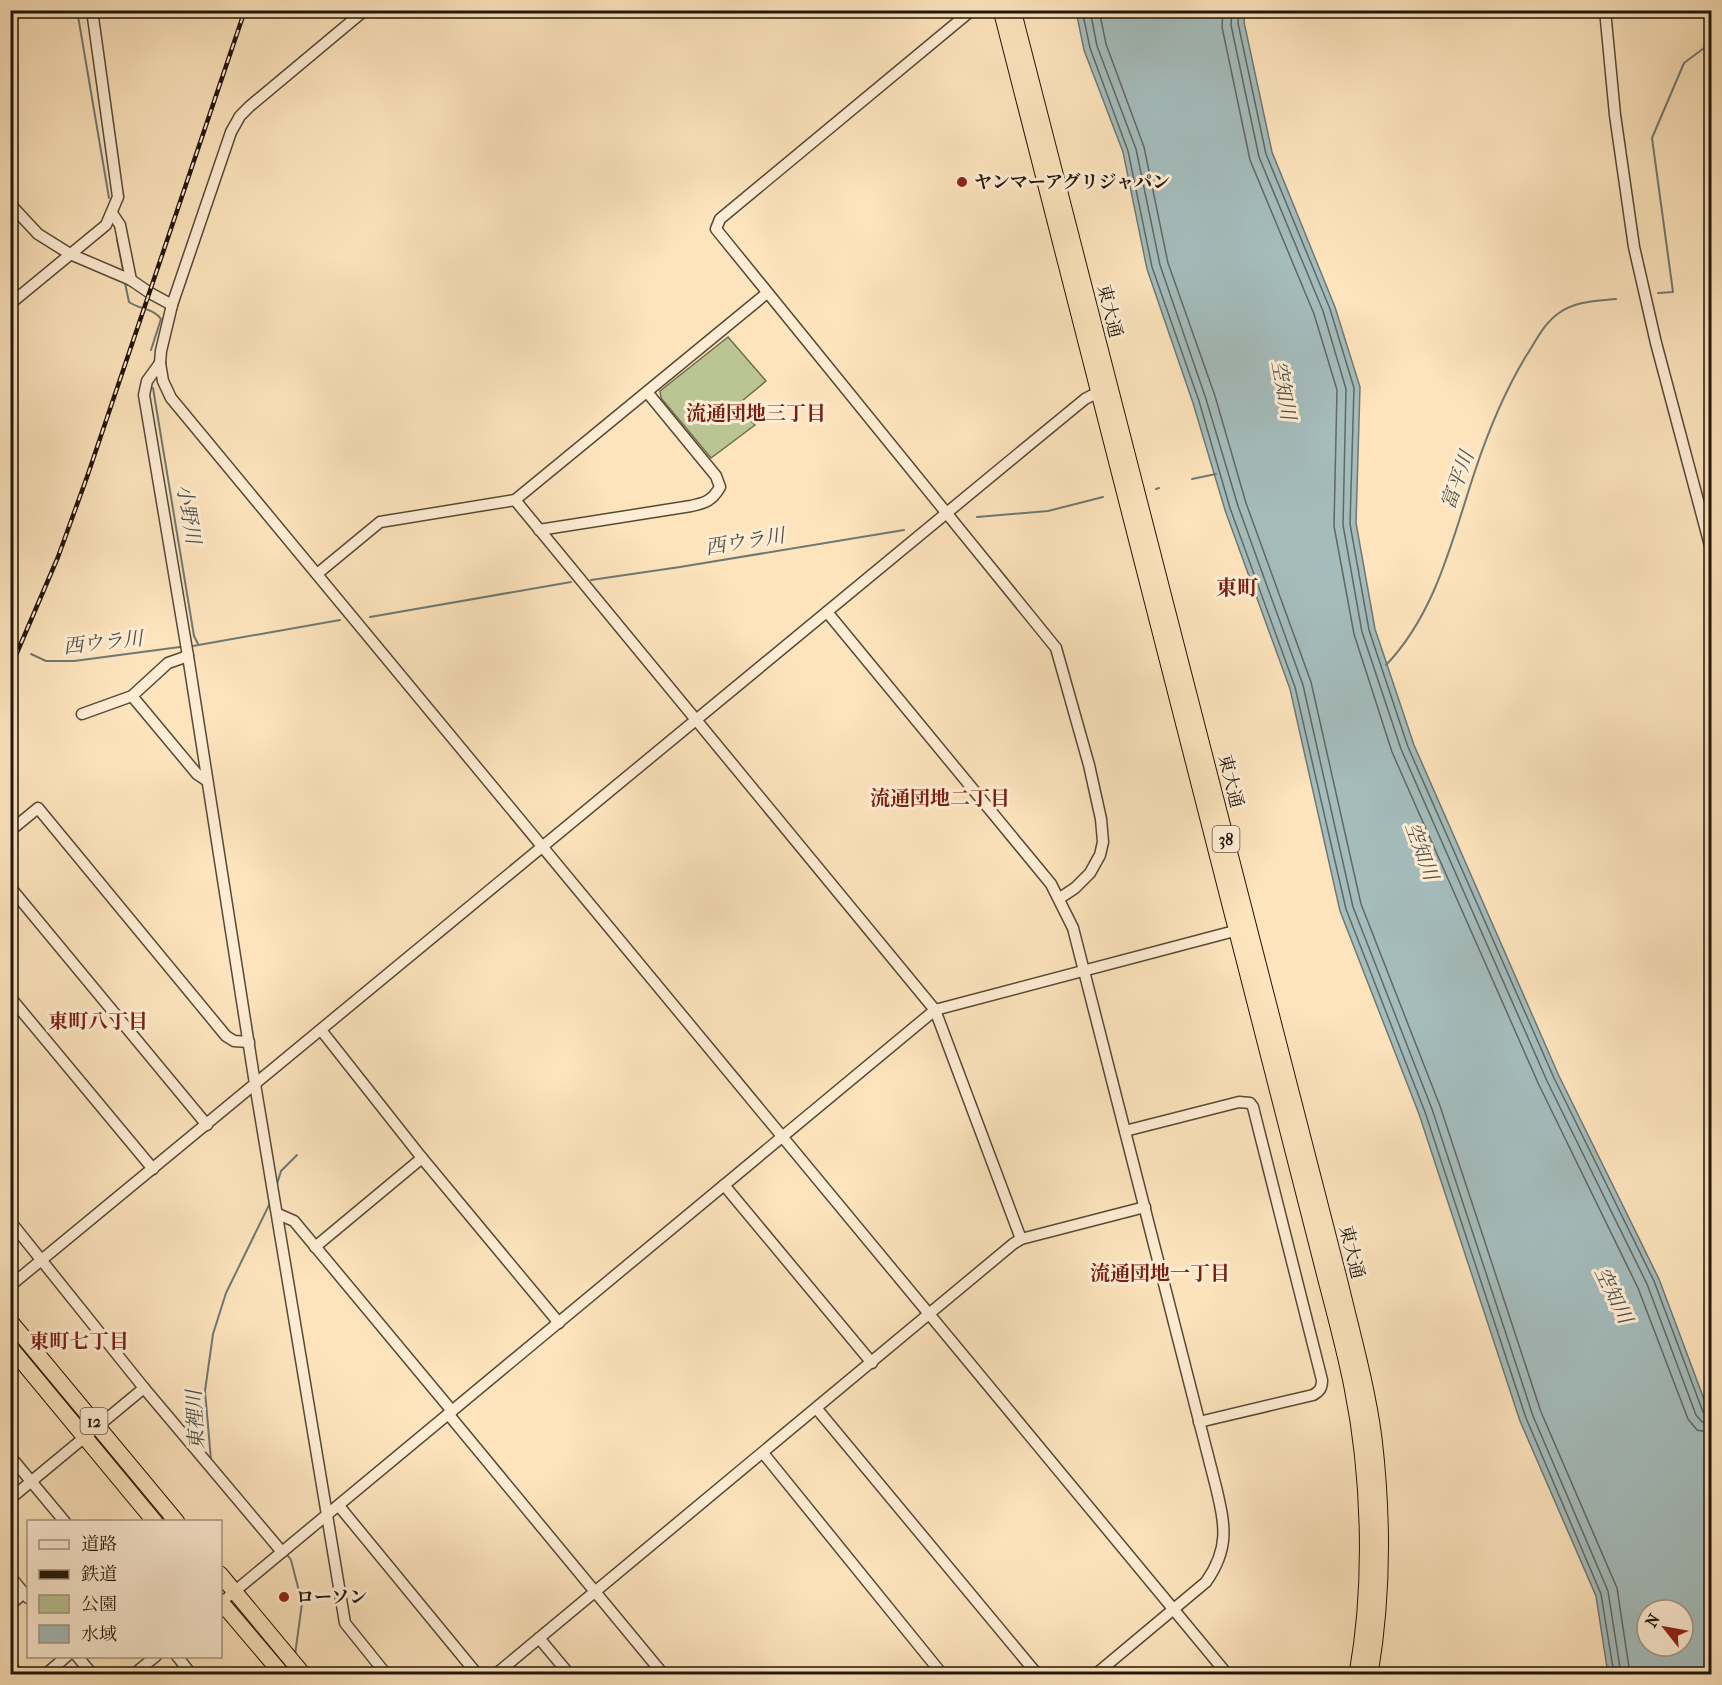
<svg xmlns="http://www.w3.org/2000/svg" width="1722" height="1685" font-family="'IM FELL French Canon','Noto Serif JP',serif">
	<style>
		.green { fill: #bbc594; stroke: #6e6d4e; stroke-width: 1.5 }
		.water { fill: #a4bcbc; stroke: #6f7974; stroke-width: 1.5; fill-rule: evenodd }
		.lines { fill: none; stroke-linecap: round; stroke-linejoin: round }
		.shore { stroke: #626862; stroke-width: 1.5 }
		.stream { stroke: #6f7974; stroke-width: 2 }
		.minor-casing { stroke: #574936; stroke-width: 13 }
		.highway-casing { stroke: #201509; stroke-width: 17 }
		.minor { stroke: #feedd4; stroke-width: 10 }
		.highway { stroke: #fde4bd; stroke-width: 15 }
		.rail-casing { stroke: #201509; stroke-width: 4.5 }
		.rail { stroke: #feedd4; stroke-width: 2; stroke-dasharray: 7; stroke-linecap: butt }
		.poi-dot { fill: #8f2418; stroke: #feedd4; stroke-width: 2 }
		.labels { text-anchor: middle; stroke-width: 6; stroke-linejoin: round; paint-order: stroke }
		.shield { fill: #feedd4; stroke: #635646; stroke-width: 1.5 }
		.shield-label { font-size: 16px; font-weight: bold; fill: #201509 }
		.poi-label { font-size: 18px; font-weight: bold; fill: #201509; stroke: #feedd4; text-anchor: start }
		.street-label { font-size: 18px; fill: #201509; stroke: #feedd4 }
		.water-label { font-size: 20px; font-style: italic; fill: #4e4f48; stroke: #feedd4 }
		.neighbourhood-label { font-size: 20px; font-weight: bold; fill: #7a1f14; stroke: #feedd4 }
		.quarter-label { font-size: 21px; font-weight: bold; fill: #7a1f14; stroke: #feedd4 }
	</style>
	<rect width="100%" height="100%" fill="#fde4bd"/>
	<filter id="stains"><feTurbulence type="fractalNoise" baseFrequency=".00333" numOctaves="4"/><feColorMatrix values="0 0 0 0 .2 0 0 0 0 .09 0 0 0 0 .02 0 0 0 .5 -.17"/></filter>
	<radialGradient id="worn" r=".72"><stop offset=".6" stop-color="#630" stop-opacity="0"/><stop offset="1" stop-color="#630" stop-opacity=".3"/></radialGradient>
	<path class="green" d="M728 337 766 381 736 406 755 425 711 458 661 398 660 391Z"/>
	<path class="water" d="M1076 11H1245L1244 22 1272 152 1335 307 1360 387 1356 523 1375 629 1414 745 1559 1076 1659 1279 1711 1418V1674H1608L1596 1596 1520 1421 1419 1114 1340 911 1290 689 1225 510 1193 403 1147 269 1123 152 1084 50ZM1647 1610H1683V1646H1647Z"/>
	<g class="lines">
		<g class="shore">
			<path d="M1082 10 1090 48 1128 151 1152 267 1199 401 1230 508 1295 687 1346 909 1425 1112 1526 1418 1601 1594 1614 1674"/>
			<path d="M1090 10 1097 46 1136 149 1160 265 1206 399 1238 506 1303 685 1353 907 1432 1109 1533 1416 1608 1591 1621 1674"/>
			<path d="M1099 10 1106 44 1144 147 1168 263 1215 396 1246 503 1311 682 1361 904 1440 1106 1541 1412 1617 1588 1630 1674"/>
			<path d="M1223 10 1222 27 1250 160 1314 314 1337 390 1334 526 1354 634 1392 752 1539 1085 1638 1288 1688 1419 1697 1430 1712 1433"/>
			<path d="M1232 10 1231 25 1259 157 1323 311 1346 389 1343 525 1362 632 1401 749 1547 1081 1647 1284 1696 1415 1702 1422 1712 1424"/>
			<path d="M1239 10 1238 23 1266 154 1330 309 1354 388 1350 524 1369 630 1408 747 1554 1078 1654 1281 1703 1412 1707 1416 1712 1417"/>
		</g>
		<g class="stream">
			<path d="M77 10 109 198"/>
			<path d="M117 239 123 270"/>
			<path d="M125 283 129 302C139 309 155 309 161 319L151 350"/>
			<path d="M1658 293 1673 292 1652 138 1684 63 1712 42"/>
			<path d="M153 388 194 636 198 644"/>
			<path d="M1192 479 1216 474"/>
			<path d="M1156 489 1159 488"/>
			<path d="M977 517 1048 511 1103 497"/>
			<path d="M591 580 680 567 904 530"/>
			<path d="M370 617 571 582"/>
			<path d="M10 645 15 647"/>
			<path d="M193 646 340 620"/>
			<path d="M31 654 46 661H74L180 647"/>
			<path d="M1386 665C1437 612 1453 536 1476 468 1489 429 1505 391 1526 356 1536 341 1544 323 1559 313 1576 301 1596 301 1616 299"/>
			<path d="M277 1184 281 1171 297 1155"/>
			<path d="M211 1460 205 1391 213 1334 226 1293 270 1203"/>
			<path d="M286 1553 291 1560 302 1603 295 1655"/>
		</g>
		<defs>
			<g id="minor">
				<path d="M365 10 250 106 240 116 231 132 172 305 161 351 160 363 163 381 171 398 1227 1674"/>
				<path d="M972 10 720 219 716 229 1056 648 1089 765 1101 819 1103 842 1100 855 1090 873 1075 888 1060 898"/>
				<path d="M1605 10 1615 115 1634 247 1656 343 1712 553"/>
				<path d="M10 204 38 234 70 254 131 280 150 293 172 305"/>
				<path d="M112 213 120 225 131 280"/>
				<path d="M10 304 106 225 118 197 92 10"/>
				<path d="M160 363 147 381 144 395 188 656 255 1084 345 1623 386 1674"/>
				<path d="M515 500 935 1010 1021 1239"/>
				<path d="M539 530 691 506C705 503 712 501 720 487L716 476 647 392"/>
				<path d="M317 574 380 522 515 500 767 293"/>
				<path d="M827 612 1051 884 1073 928 1216 1487C1225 1525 1230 1548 1206 1582L1096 1674"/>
				<path d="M132 696 197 774 206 780"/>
				<path d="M82 714 132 696 168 663 188 656"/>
				<path d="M10 831 38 808 226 1036 234 1041 249 1042"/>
				<path d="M10 887 207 1125"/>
				<path d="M10 997 153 1169"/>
				<path d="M321 1030 422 1158 559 1323"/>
				<path d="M1125 1131 1239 1102 1250 1103 1253 1107 1322 1380C1322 1388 1320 1391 1313 1395L1199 1422"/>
				<path d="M724 1185 872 1363"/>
				<path d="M278 1214 294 1221 452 1411"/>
				<path d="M10 1221 144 1388 282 1552"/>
				<path d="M315 1247 422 1158"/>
				<path d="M10 1286 1029 445 1085 399 1104 389"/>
				<path d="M817 1409 1037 1674"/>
				<path d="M449 1415 663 1674"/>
				<path d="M763 1453 942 1674"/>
				<path d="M10 1456 65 1522"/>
				<path d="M10 1499 144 1388"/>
				<path d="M339 1506 477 1674"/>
				<path d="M10 1576 28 1598"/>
				<path d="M229 1596 935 1010 1242 929"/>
				<path d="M10 1605 24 1593"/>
				<path d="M539 1638 569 1674"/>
				<path d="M77 1656 92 1674"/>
				<path d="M177 1656 191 1674"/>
				<path d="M10 1665 18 1674"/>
				<path d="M46 1674 67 1656"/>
				<path d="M134 1674 156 1656"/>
				<path d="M496 1674 1013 1244 1021 1239 1145 1207"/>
			</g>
			<g id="highway">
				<path d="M1001 10 1327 1284C1336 1318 1345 1352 1352 1387 1370 1476 1373 1585 1357 1674"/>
				<path d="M1013 10 1340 1282C1352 1333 1367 1385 1374 1438 1383 1515 1383 1598 1370 1674"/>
				<path d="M10 1321 177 1522"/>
				<path d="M10 1347 155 1522"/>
				<path d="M220 1574 303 1674"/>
				<path d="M220 1601 282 1674"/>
			</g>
		</defs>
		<use href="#minor" class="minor-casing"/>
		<use href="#highway" class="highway-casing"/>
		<use href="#minor" class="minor"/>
		<use href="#highway" class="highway"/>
		<defs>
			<path id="rail" d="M10 669 58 557 87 477 245 10"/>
		</defs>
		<use href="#rail" class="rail-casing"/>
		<use href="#rail" class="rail"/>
	</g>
	<g class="poi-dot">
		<circle cx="962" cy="182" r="6"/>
		<circle cx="284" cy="1597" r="6"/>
	</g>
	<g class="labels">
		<g class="shield">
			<rect x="1212.5" y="826" width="27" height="26" rx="4.5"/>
			<rect x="80.5" y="1408" width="27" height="26" rx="4.5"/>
		</g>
		<g class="shield-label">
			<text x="1226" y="845">38</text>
			<text x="94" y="1427">12</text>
		</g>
		<g class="poi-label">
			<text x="974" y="188">ヤンマーアグリジャパン</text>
			<text x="296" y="1603">ローソン</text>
		</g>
		<g class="street-label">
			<text transform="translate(1110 311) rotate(76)" y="6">東大通</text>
			<text transform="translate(1231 781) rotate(76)" y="6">東大通</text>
			<text transform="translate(1352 1252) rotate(76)" y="6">東大通</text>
		</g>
		<g class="water-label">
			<text transform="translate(1284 390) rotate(80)" y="7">空知川</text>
			<text transform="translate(1457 480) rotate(-70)" y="7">富平川</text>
			<text transform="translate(189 514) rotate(80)" y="7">小野川</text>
			<text transform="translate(745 541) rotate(-9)" y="7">西ウラ川</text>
			<text transform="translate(103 642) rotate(-6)" y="7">西ウラ川</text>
			<text transform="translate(1422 851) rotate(70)" y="7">空知川</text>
			<text transform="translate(1614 1295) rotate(64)" y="7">空知川</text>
			<text transform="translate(195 1420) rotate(-93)" y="7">東裡川</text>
		</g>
		<g class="neighbourhood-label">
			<text x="756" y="420">流通団地三丁目</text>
			<text x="940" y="805">流通団地二丁目</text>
			<text x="98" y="1028">東町八丁目</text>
			<text x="1160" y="1280">流通団地一丁目</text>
			<text x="79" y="1348">東町七丁目</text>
		</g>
		<g class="quarter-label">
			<text x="1237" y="595">東町</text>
		</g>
	</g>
	<rect width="1722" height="1685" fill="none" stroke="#fde4bd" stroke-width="36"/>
	<rect x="12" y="12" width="1698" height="1661" fill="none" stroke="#201509" stroke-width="3"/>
	<rect x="18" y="18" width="1686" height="1649" fill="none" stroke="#201509" stroke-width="1.5"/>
	<rect x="27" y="1520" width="195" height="138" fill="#feedd4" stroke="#a59783" stroke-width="1.5"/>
	<rect x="39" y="1540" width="30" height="9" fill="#feedd4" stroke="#a59783" stroke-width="1.5"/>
	<text x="81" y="1550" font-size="18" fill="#201509">道路</text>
	<rect x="39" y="1570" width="30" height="9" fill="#201509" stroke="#a59783" stroke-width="1.5"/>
	<text x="81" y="1580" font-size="18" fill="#201509">鉄道</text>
	<rect x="39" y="1595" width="30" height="18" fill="#bbc594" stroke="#a59783" stroke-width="1.5"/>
	<text x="81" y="1610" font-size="18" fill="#201509">公園</text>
	<rect x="39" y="1625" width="30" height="18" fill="#a4bcbc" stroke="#a59783" stroke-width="1.5"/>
	<text x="81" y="1640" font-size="18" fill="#201509">水域</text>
	<g transform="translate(1665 1628) rotate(301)"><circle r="28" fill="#feedd4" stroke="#a59783" stroke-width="1.5"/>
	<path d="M0-4.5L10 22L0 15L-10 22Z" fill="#8f2418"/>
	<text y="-9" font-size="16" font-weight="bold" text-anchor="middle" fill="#201509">N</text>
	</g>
	<rect width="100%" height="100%" filter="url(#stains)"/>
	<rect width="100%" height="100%" fill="url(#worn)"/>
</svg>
